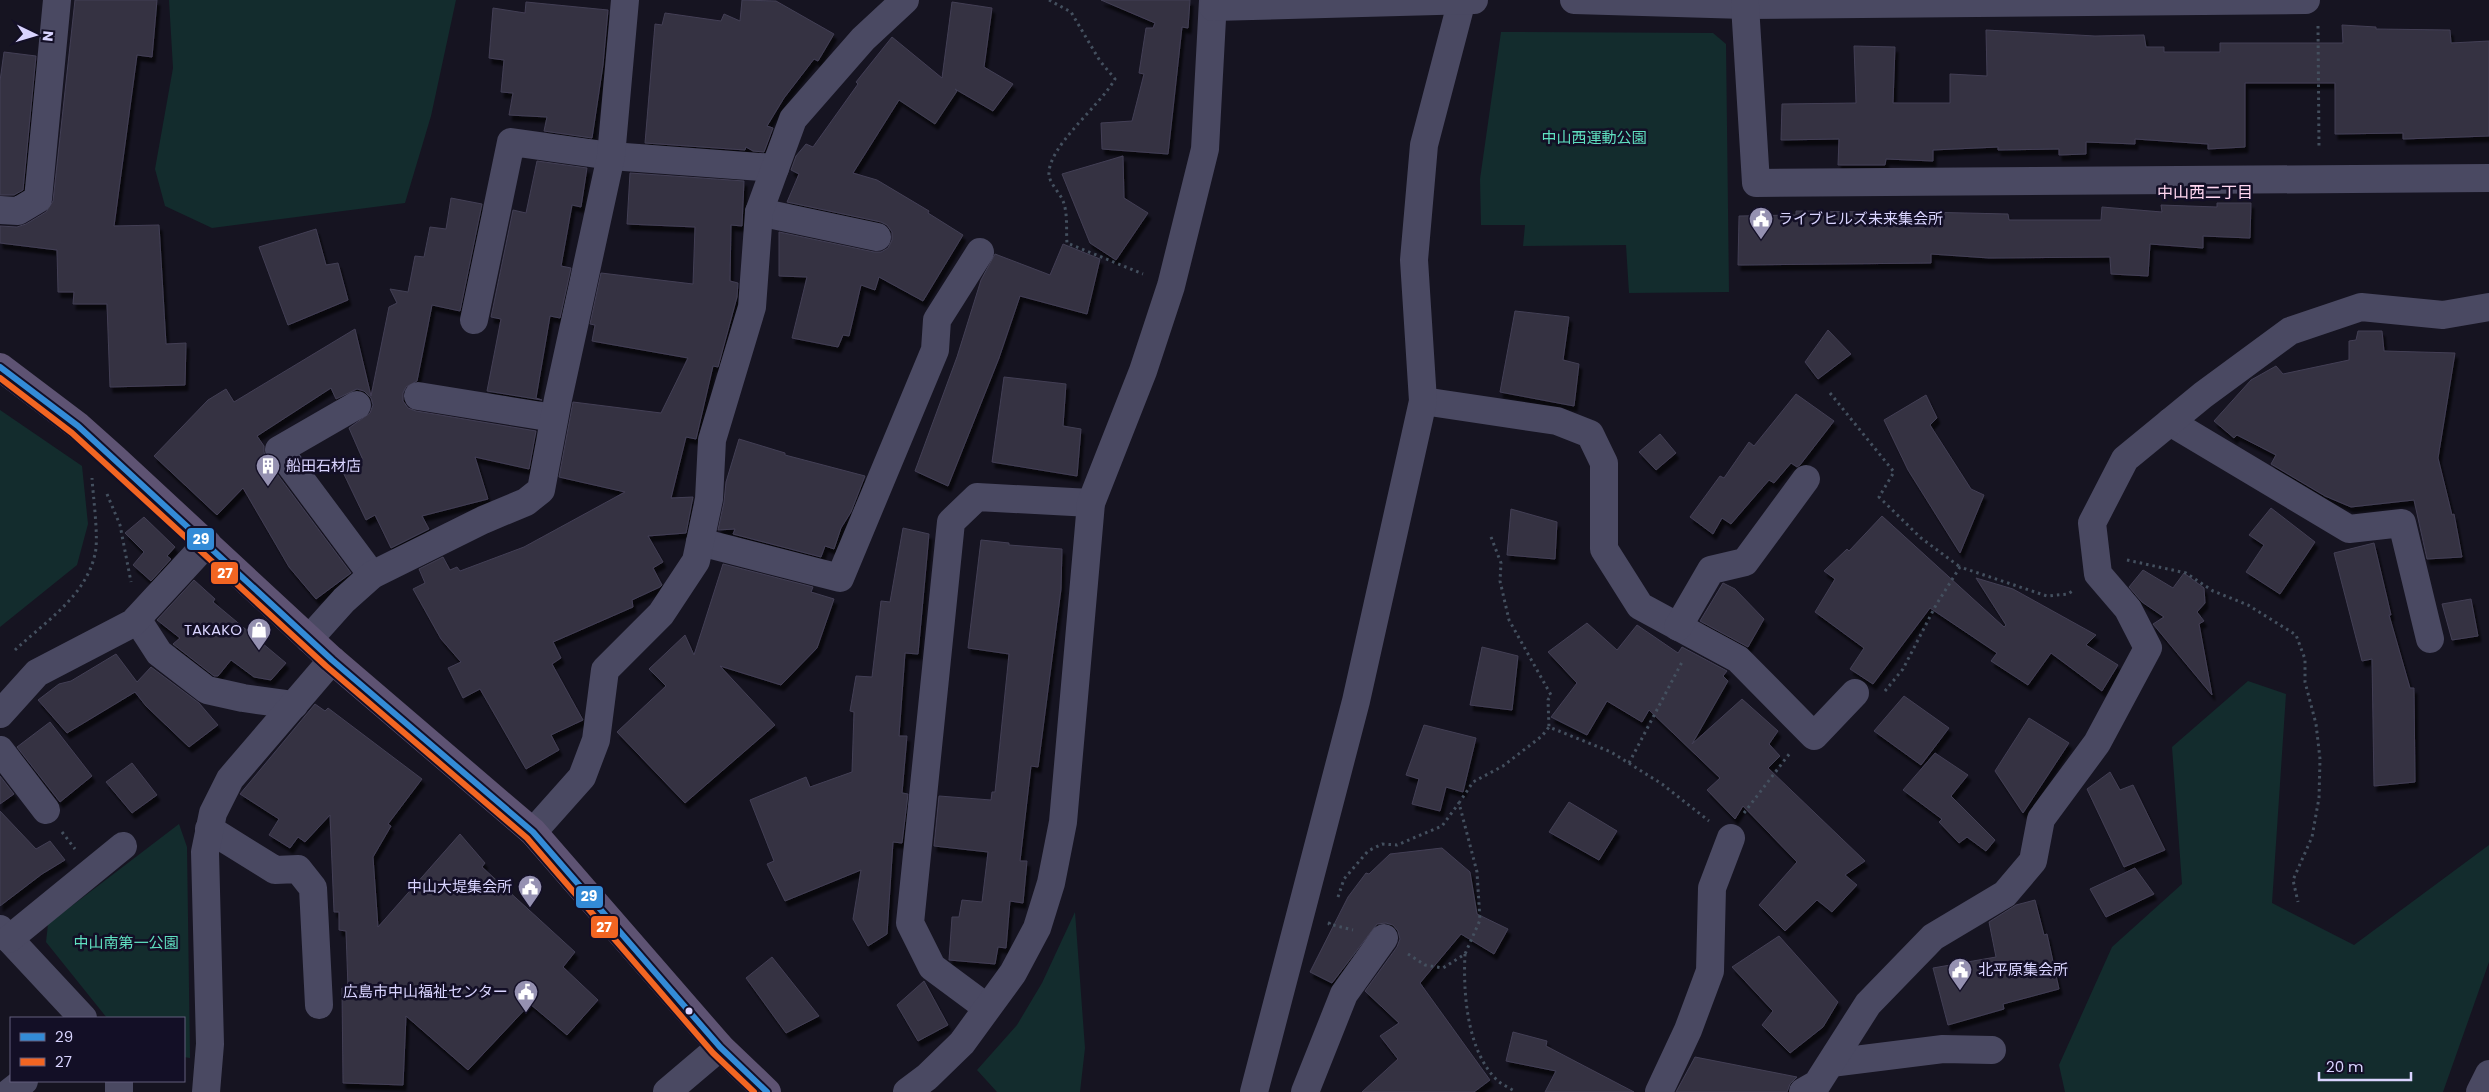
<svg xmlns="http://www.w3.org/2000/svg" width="2489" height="1092" font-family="Poppins,'Noto Sans JP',sans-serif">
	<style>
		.green { fill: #132c2d }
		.building { fill: #343243; stroke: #433f54; filter: url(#shadow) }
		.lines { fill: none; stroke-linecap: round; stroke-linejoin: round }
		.path { stroke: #44505f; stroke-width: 3; stroke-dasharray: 2.5 4; stroke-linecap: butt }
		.minor { stroke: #4a4962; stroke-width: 28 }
		.major { stroke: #5e5373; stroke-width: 28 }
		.minor-bridge { stroke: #4a4962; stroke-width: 28 }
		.bus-1-casing { stroke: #130f26; stroke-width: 10 }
		.bus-2-casing { stroke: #130f26; stroke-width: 10 }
		.bus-1 { stroke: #338bd7; stroke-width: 6 }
		.bus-2 { stroke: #f26522; stroke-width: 6 }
		.bus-dot { fill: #d9d4ff; stroke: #130f26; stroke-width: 2 }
		.labels { text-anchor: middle; stroke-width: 5; stroke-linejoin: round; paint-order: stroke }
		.park-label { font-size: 15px; fill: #5fe0c0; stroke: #130f26 }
		.poi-label { font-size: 15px; fill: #d9d4ff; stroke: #130f26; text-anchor: start }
		.neighbourhood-label { font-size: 16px; fill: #ffd6f0; stroke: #130f26 }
		.line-badge { stroke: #130f26; stroke-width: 2 }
		.badge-label { font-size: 14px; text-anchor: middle; font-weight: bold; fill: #fff }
	</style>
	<defs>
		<filter id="shadow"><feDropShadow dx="3" dy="5.5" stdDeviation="1" flood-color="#0009"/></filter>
	</defs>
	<rect width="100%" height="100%" fill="#161421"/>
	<g class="green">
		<path d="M169 0H456L431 116 405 203 212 228 165 206 155 169 173 68Z"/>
		<path d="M1501 32 1713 33 1726 44 1729 292 1629 293 1626 245 1523 246 1525 225H1481L1480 179Z"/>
		<path d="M0 410 82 466 88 524 77 565 0 627Z"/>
		<path d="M2248 681 2286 694 2272 903 2354 945 2489 845V962L2443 1092H2065L2059 1065 2112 947 2182 884 2172 747Z"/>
		<path d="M179 824 187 847 190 1058 184 1057V1018H107L46 942 48 924Z"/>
		<path d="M1075 912 1085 1048 1080 1092H997L977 1070 1017 1025 1042 983Z"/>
	</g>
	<g class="building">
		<path d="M75 0H157L152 57 137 55 114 226 159 225 166 344 186 343 185 385 110 387 107 304H73L74 292H58L57 250 0 243V226L17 227 26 224 46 212 53 201Z"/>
		<path d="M742 0 776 1 834 34 818 61 814 59 784 98 767 126 773 128 764 152 753 151 746 147 745 150 645 143 655 24 662 25 665 13 721 21 724 14 740 21Z"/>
		<path d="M1101 0H1190L1188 28 1182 27 1168 154 1102 149 1101 123 1132 121 1144 74 1139 73 1146 28H1153L1155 23Z"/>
		<path d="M526 2 608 10 603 65 592 138 544 131 547 117 509 115 513 93 501 92 504 60 489 58 493 8 525 13Z"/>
		<path d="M952 2 992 8 984 67 1013 84 993 111 955 89 957 91 935 124 899 100 853 173 877 180 929 211 928 213 963 235 923 301 879 277 875 290 861 285 849 336 843 335 838 347 792 338 807 277 779 276V232L874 252H881L888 248 892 240V232L887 225 881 222 787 202 799 174 791 170 796 156 806 144 813 147 858 84 856 82 892 37 942 78Z"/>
		<path d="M2342 25 2376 27V29L2450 30 2451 43 2489 41V136L2403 139V133L2335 134V83H2245V147L2208 149V144L2135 139V144L2086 142V154L2059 155V149L1998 150V147L1933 150V161L1886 159 1885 165H1838L1839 139 1781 140 1782 104 1856 103 1854 46 1895 47 1893 103H1950V74L1987 76 1986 30 2095 36 2144 35 2146 47H2164V52H2220V43H2343Z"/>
		<path d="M4 52 36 56 23 190 14 195H0V81Z"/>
		<path d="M1123 156 1124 198 1148 213 1116 260 1090 243 1062 174Z"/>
		<path d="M537 161 587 168 581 207 572 205 561 266 571 268 560 318 550 316 536 398 542 400 487 391 501 319 491 317 513 210 526 213Z"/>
		<path d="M630 173 744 181 742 226 731 225 730 281 738 283 737 297 718 367 713 366 696 439 686 437 671 498 693 497 686 533 648 536 663 562 653 568 662 585 660 587 632 600 633 607 553 642 561 658 552 664 583 720 551 735 559 750 526 769 480 689 463 698 448 668 461 662 441 639 413 589 425 583 419 569 443 557 450 570 457 567 460 571 524 547 625 492 559 477 573 402 661 413 688 358 592 341 595 325 590 324 601 273 693 284 695 227 627 224Z"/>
		<path d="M451 198 482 204 460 311 432 305 417 381 406 387 403 393V401L408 408 416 411 536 431 529 469 475 457 488 499 422 516 429 529 391 548 375 515 366 520 341 468 363 460 349 428 370 413 373 405 371 398 364 391 357 389 336 399 331 388 257 436 264 446V452L266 459 351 573 316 599 289 567 243 488 217 515 154 456 208 400 226 389 234 402 355 329 371 396 389 307 397 303 390 289 408 292 415 256 424 257 430 227 446 229Z"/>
		<path d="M2217 203H2251L2250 238 2203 236V248L2150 244 2148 276 2111 274 2110 257 1989 258 1931 254V263L1738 265 1739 216 1796 215V211L1875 212 1877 222 1920 218 1922 212 2008 214 2009 220H2101L2102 207 2162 212 2161 205 2217 207Z"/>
		<path d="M316 229 326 265 338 263 348 300 288 325 259 247Z"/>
		<path d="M1063 244 1100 259 1087 314 1020 296 999 358 948 486 915 471 957 357 981 280 995 254 1050 275Z"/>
		<path d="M1515 311 1569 317 1563 360 1579 364 1574 406 1500 392Z"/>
		<path d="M1828 330 1851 354 1818 379 1805 362Z"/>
		<path d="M2358 331H2382L2384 351 2455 353 2438 458 2452 515 2454 514 2462 557 2427 559 2414 500 2351 507 2325 496 2271 464 2276 455 2237 435 2234 438 2214 421 2251 380 2276 366 2283 374 2349 360V341L2356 340Z"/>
		<path d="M1004 377 1066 384 1063 426 1081 429 1077 476 992 462Z"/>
		<path d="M1796 394 1834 421 1800 465 1797 467 1791 463 1774 483 1769 480 1731 524 1722 518 1713 534 1690 517 1720 476 1724 478 1749 442 1754 446Z"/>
		<path d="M1926 395 1937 418 1930 425 1971 489 1984 495 1960 553 1908 470 1884 420Z"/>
		<path d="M1660 434 1676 453 1656 470 1639 452Z"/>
		<path d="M739 439 785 453V455L865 476 851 512 841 528 834 549 825 546 821 557 733 534 735 529 718 530 724 502 726 482Z"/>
		<path d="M2271 508 2315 542 2280 594 2246 572 2264 545 2249 535Z"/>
		<path d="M1511 509 1557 522 1555 559 1507 555Z"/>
		<path d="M1882 516 2004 627 2006 625 1976 578 2013 589 2096 635 2086 645 2118 665 2102 691 2051 653 2028 685 1991 661 1997 653 1930 608 1873 684 1850 669 1864 648 1815 612 1835 579 1824 571 1847 549 1849 551Z"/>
		<path d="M144 517 175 547 167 556 171 559 151 581 133 565 144 552 125 533Z"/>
		<path d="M903 528 929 534 918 654 905 653 899 736H907L902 793 908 794 902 843 893 842 887 934 868 946 853 919 861 870 785 901 767 864 774 861 750 800 806 777 810 787 852 772 854 712 850 711 856 676 872 677 881 601 890 602Z"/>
		<path d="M981 540 1009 543V545L1062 549 1061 589 1038 767 1031 766 1020 861H1027L1023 903 1010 901 1006 948 998 947 995 964 949 960 952 917H959L962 900 982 902 988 852 934 846 939 796 991 800 992 792H995L1009 654 968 648Z"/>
		<path d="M2374 543 2391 615H2389L2410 688H2414L2415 782 2374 786 2372 659 2362 661 2334 553Z"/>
		<path d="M723 564 813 587 811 592 834 599 817 648 781 685 720 666 775 725 685 803 617 732 666 686 649 669 685 635 694 655Z"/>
		<path d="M2143 570 2173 588 2184 573 2204 588 2205 603 2197 612 2204 621 2199 624 2212 695 2153 624 2164 617 2142 602 2129 587Z"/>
		<path d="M194 580 215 599 213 602 286 663 271 680 254 677 231 660 218 676H214L173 644 180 638 157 620Z"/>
		<path d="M1723 583 1735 589 1764 619 1748 647 1700 621Z"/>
		<path d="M2471 599 2478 636 2452 640 2442 604Z"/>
		<path d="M1587 623 1617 650 1637 625 1678 653 1682 647 1727 671 1723 676 1728 681 1692 744 1742 699 1778 731 1769 744 1780 756 1768 768 1865 861 1845 875 1857 885 1832 912 1817 900 1785 931 1759 905 1797 862 1743 806 1735 819 1707 790 1720 778 1649 710 1642 722 1607 701 1587 735 1551 717 1577 683 1548 652Z"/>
		<path d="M1482 647 1518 656 1512 710 1470 705Z"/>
		<path d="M116 654 137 682 151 667 199 703 218 725 189 747 146 706 135 692 67 733 38 700 59 684 71 681Z"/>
		<path d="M1904 696 1949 728 1921 765 1874 731Z"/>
		<path d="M315 704 325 711 328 708 422 779 388 824 391 826 373 857 378 927 460 834 485 863 482 867 575 952 563 967 598 1000 567 1035 530 1004 468 1070 406 1016 403 1085 343 1083 342 988H348L346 931 339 930V912H334L330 815 305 842 298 837 290 848 269 835 279 819 240 794Z"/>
		<path d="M2029 718 2069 743 2023 813 1995 771Z"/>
		<path d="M50 722 92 776 60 802 17 747Z"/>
		<path d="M1424 725 1476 738 1463 792 1446 787 1440 811 1412 804 1419 779 1406 775Z"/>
		<path d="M1935 753 1968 775 1951 796 1995 840 1986 851 1967 837 1959 843 1939 822 1942 819 1903 790Z"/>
		<path d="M132 763 157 795 132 813 106 782Z"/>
		<path d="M2110 772 2120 790 2133 785 2165 850 2124 867 2087 789Z"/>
		<path d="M0 776 14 794 0 804Z"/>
		<path d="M1569 802 1617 831 1599 860 1549 832Z"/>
		<path d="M0 811 36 849 50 841 65 860 42 874 0 906Z"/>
		<path d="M1442 848 1470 872 1477 914 1508 929 1494 954 1461 934 1420 983 1490 1080 1474 1092H1362L1398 1059 1380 1036 1399 1023 1365 991 1397 947 1400 939 1398 931 1393 925 1386 923 1377 924 1332 983 1310 972 1348 897 1366 873 1369 874 1390 854Z"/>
		<path d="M2135 868 2154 894 2106 917 2090 889Z"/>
		<path d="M2035 900 2044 935 2047 934 2059 989 2003 1004 2004 1009 1948 1025 1933 968 1996 957 1989 922 2016 905Z"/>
		<path d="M1779 936 1838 1002 1823 1027 1790 1053 1762 1025 1773 1011 1732 967Z"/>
		<path d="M772 957 819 1016 786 1033 746 978Z"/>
		<path d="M924 981 948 1025 918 1041 897 1005Z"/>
		<path d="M1513 1032 1547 1041 1546 1046 1634 1092H1545L1556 1071 1506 1061Z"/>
		<path d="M1695 1057 1797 1077 1790 1084 1787 1092H1676Z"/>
	</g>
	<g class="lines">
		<g class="path">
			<path d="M1049 0 1071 12 1100 61 1115 79C1100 106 1047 147 1049 175 1050 184 1060 193 1063 201 1068 213 1066 231 1067 243L1143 274"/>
			<path d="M2318 26 2319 149"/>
			<path d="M1830 393 1894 472 1879 497 1921 538 1960 567"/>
			<path d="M107 494 120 525 131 582"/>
			<path d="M1491 537 1501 563 1500 581 1509 620 1551 695 1548 700 1549 727"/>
			<path d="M2127 560 2186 573 2213 591 2248 605 2296 635 2305 659V682L2316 724 2320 759 2319 798 2312 837 2293 880 2298 902"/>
			<path d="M15 650C45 622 86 596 95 554 99 539 93 496 92 478"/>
			<path d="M1885 691 1903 669 1936 605 1960 567 2047 596 2068 594 2074 590"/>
			<path d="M1629 763 1682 662"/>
			<path d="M1744 813 1790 753"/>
			<path d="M62 832 75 849"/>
			<path d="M1338 897 1344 879 1368 851 1382 844 1397 845 1442 826 1459 803"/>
			<path d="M1330 922 1329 924 1353 930"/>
			<path d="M1408 954 1425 965 1443 968 1465 954 1480 920 1477 872 1459 803 1473 782 1503 766 1542 736 1549 727 1611 752 1662 784 1709 821"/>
			<path d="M1465 954C1463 993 1467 1051 1497 1080 1502 1085 1510 1088 1516 1092"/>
		</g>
		<g class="minor">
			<path d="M1574 0 1745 5 2306 0"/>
			<path d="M1745 5 1756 183 2489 178"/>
			<path d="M0 210 18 211 38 199 57 0"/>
			<path d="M759 212 877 237"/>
			<path d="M474 320 511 142 611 156 775 168"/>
			<path d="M418 396 554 418"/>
			<path d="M1423 401 1557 421 1590 434 1604 463V549L1640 606 1738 659 1814 736 1855 693"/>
			<path d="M357 405 279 450 372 575"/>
			<path d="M2170 422 2349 529 2402 523 2430 639"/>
			<path d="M700 542 840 578 935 350 937 320 980 252"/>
			<path d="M137 619 159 653 207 690 243 698 294 705"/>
			<path d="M1678 627 1711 570 1745 562 1806 479"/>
			<path d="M309 639 344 600 372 575 483 520 526 502 541 490 558 399 611 156 625 0"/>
			<path d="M0 714 37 673 133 623 207 543"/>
			<path d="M0 750 46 810"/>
			<path d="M209 829 275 870 298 869 313 888 319 1005"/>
			<path d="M533 832 582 777 596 740 605 670 661 614 696 561 709 499 712 440 752 307 759 212 793 119 863 39 905 0"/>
			<path d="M0 929 83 1018"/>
			<path d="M9 939 123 846"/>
			<path d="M986 1007 932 967 910 923 951 522 977 497 1091 503"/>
			<path d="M1831 1063 1943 1049 1992 1050"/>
			<path d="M119 1081V1092"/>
			<path d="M10 1092 24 1081"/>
			<path d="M206 1092 210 1044 205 852 213 813 230 779 332 660"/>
			<path d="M667 1092 720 1047"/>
			<path d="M907 1092 927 1077 962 1043 1013 973 1037 928 1051 883 1063 822 1091 503 1143 371 1171 286 1205 149 1213 0"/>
			<path d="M1254 1092 1356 701 1423 401 1414 260 1424 145 1462 0"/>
			<path d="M1305 1092 1344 994 1384 938"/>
			<path d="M1659 1092 1688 1030 1710 971 1712 888 1731 838"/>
			<path d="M1803 1092 1817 1084 1868 1004 1933 937 2005 894 2033 861 2041 819 2097 743 2148 648 2128 609 2098 574 2092 523 2125 459 2203 395 2290 331 2361 307 2443 315 2489 307"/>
			<path d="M2480 1092 2489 1074"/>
		</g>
		<path class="major" d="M0 367 78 426 115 459 332 660 533 832 720 1047 767 1092"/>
		<path class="minor-bridge" d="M1213 7 1474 0"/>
		<defs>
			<path id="bus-1" d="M0 367 78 426 332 660 533 832 720 1047 767 1092"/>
			<path id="bus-2" d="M0 378 72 433 326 666 527 838 713 1053 754 1092"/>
		</defs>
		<use href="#bus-1" class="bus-1-casing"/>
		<use href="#bus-2" class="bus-2-casing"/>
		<use href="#bus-1" class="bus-1"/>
		<use href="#bus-2" class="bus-2"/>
	</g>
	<defs>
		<symbol id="civic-pin" viewBox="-11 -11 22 30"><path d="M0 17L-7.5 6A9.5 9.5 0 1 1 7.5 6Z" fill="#9591b1" stroke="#130f26"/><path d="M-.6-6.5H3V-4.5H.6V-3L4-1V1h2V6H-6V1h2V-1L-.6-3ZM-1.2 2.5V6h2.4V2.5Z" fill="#fff"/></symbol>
		<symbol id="building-pin" viewBox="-11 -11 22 30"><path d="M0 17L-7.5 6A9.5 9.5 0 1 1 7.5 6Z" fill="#9591b1" stroke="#130f26"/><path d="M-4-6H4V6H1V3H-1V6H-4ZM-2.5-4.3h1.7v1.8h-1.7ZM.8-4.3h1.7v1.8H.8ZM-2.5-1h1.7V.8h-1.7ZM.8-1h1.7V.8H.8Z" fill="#fff"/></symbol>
		<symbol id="shop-pin" viewBox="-11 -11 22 30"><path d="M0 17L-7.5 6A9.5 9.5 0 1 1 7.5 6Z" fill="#9591b1" stroke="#130f26"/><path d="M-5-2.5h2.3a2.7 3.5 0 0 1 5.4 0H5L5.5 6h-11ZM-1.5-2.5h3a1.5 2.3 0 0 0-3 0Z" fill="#fff"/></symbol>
	</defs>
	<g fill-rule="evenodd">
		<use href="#civic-pin" x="1747" y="205" width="28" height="38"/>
		<use href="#building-pin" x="254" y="452" width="28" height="38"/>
		<use href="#shop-pin" x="245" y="616" width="28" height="38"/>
		<use href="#civic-pin" x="516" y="873" width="28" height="38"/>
		<use href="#civic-pin" x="1946" y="956" width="28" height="38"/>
		<use href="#civic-pin" x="512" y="978" width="28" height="38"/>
	</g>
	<circle class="bus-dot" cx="689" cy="1011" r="4.5"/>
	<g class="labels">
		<g class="park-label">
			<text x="1594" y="143">中山西運動公園</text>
			<text x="126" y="948">中山南第一公園</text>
		</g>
		<g class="poi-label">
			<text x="1778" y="224">ライブヒルズ未来集会所</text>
			<text x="286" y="471">船田石材店</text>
			<text x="242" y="635" text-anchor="end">TAKAKO</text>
			<text x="512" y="892" text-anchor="end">中山大堤集会所</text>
			<text x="1978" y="975">北平原集会所</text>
			<text x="508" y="997" text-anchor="end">広島市中山福祉センター</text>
		</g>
		<g class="neighbourhood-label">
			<text x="2205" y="198">中山西二丁目</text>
		</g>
	</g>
	<g class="line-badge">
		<rect x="186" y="527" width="29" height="24" rx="5" fill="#338bd7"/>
		<rect x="210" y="561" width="29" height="24" rx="5" fill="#f26522"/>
		<rect x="575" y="885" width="29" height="24" rx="5" fill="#338bd7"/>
		<rect x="590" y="915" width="29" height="24" rx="5" fill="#f26522"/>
	</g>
	<g class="badge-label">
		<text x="201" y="544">29</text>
		<text x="225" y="578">27</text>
		<text x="589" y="901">29</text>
		<text x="604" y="932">27</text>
	</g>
	<rect x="10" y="1017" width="175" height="65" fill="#130f26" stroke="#625e7d"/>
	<rect x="20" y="1033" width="25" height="8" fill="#338bd7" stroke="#625e7d"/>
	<text x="55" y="1042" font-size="15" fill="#d9d4ff">29</text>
	<rect x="20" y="1058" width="25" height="8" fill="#f26522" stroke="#625e7d"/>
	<text x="55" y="1067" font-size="15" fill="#d9d4ff">27</text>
	<g transform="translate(35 35) rotate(95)" stroke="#130f26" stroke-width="4" paint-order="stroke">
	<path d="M0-4L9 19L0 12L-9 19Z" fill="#d9d4ff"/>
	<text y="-8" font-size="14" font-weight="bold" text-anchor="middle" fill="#d9d4ff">N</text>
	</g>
	<path d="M2319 1072v8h92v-8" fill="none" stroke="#d9d4ff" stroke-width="2.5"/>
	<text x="2326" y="1072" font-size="15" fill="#d9d4ff" stroke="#130f26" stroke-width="4" paint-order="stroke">20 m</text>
</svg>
